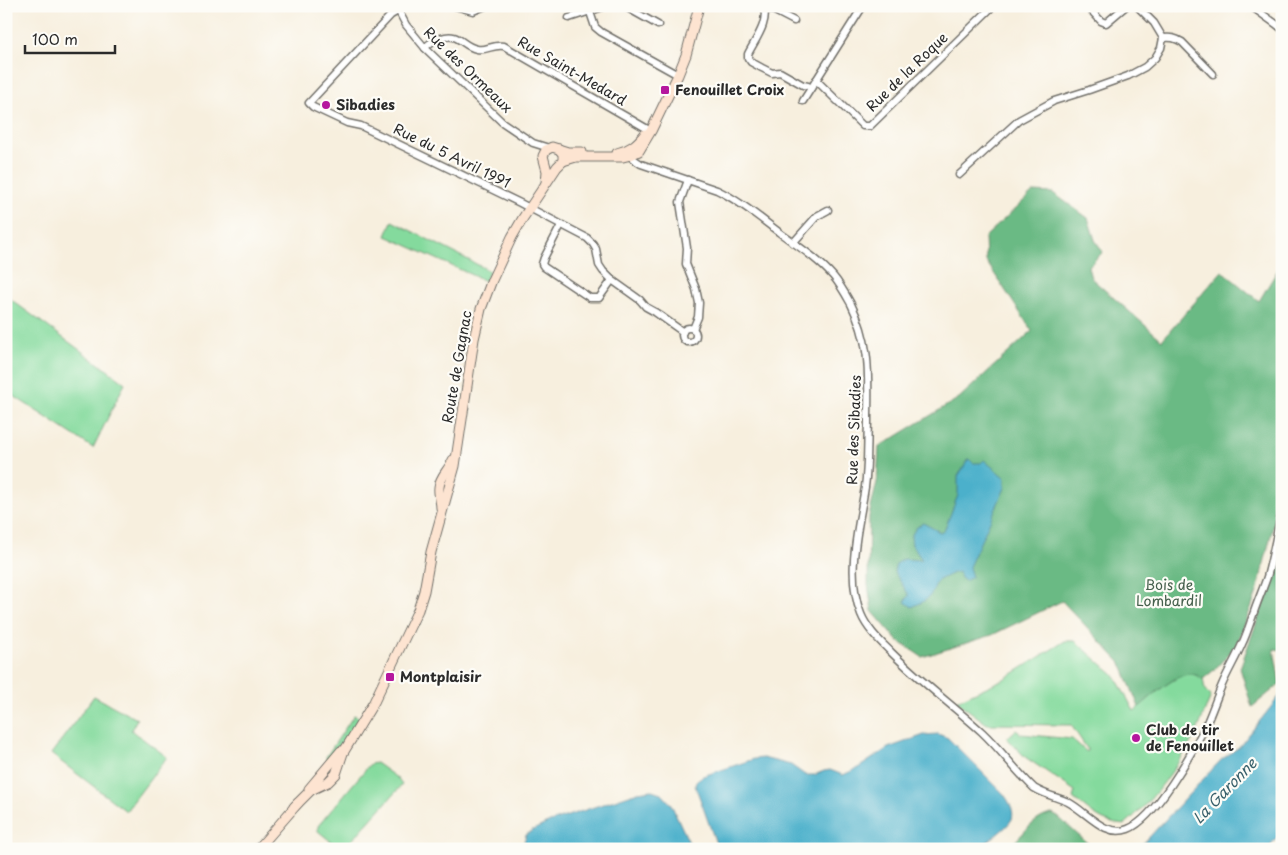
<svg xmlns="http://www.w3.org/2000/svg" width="1288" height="855" font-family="'Playpen Sans',sans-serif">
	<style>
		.green { fill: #84da9d; stroke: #588264 }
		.forest { fill: #6bba84; stroke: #4b7258 }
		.water { fill: #4cb0cb; stroke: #3c6e7b }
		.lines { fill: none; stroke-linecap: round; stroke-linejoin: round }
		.stream { stroke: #4cb0cb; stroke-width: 2 }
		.minor-casing { stroke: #72706a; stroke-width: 9 }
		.secondary-casing { stroke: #72706a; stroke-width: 11 }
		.minor { stroke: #fff; stroke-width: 6 }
		.secondary { stroke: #fde4d1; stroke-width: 9 }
		.poi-dot { fill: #b5179e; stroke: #fdfcf7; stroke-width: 2 }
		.labels { text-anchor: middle; stroke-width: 4.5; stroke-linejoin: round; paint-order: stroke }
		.street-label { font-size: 14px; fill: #2b2b2b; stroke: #fdfcf7 }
		.poi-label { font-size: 14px; font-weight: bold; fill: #2b2b2b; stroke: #fdfcf7; text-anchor: start }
		.park-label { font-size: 14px; fill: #46604d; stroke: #fdfcf7 }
		.water-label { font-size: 15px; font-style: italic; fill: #38606b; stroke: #fdfcf7 }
	</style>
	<rect width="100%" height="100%" fill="#fdfcf7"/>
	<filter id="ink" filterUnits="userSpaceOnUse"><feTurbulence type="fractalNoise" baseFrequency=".02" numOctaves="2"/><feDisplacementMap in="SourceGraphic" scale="10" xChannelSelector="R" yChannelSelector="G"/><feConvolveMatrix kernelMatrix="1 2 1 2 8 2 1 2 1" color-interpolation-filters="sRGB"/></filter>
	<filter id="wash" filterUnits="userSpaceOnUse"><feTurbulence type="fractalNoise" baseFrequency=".0096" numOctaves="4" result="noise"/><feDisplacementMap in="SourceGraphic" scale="20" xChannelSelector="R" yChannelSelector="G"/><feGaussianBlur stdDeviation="1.12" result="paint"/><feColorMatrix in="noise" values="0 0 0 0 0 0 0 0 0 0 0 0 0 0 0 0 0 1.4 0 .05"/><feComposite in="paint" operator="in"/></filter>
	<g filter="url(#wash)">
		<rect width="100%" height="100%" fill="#f7efde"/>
		<g class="green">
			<path d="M392 221 490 271 485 281 386 236Z"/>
			<path d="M6 296 125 383 93 448 6 391Z"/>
			<path d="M1065 641H1075L1115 676 1134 711C1147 700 1171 677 1188 674 1193 673 1198 676 1203 679L1205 690 1211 696C1206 707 1202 720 1197 731 1179 765 1153 801 1124 825 1100 823 1091 812 1073 798L1075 791 1025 757 1007 738 1016 730 1021 734 1072 739 1087 752 1088 750 1071 725 987 724 956 701 1004 679Z"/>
			<path d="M94 696 137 719 131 730 167 757 126 811 51 754Z"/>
			<path d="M354 715 360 718 334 756 327 762 326 757Z"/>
			<path d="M376 763 397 778 402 785 345 848H339L318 831V826L370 764Z"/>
		</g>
		<g class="forest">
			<path d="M1033 192 1053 193 1088 218 1095 240 1103 252 1088 267 1091 278 1162 340 1222 271 1259 301 1282 263V490L1257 592 1240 637 1237 645 1214 670 1203 679C1198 676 1194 673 1188 674 1171 677 1152 697 1139 707L1121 663 1062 601 992 635 922 657 897 640 872 611 868 585 869 516 877 482 879 447 959 398 1032 331 986 261 985 237Z"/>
			<path d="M1282 539V650L1274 649 1280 684 1252 707 1240 668 1272 580Z"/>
			<path d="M1052 814 1058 817 1094 849H1008C1021 837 1033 817 1052 814Z"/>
		</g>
		<g class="water">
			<path d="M969 459 973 463H981L984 460 1005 478V488L969 567 972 577 965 581 961 578 958 572 953 573 937 581C930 598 930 599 912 607L905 602 909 595 894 572 896 564 904 559 922 560 912 545 911 536 916 528 923 523 940 532 944 531 958 495V476Z"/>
			<path d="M1282 693V832L1268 849H1138L1221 760 1239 747Z"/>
			<path d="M938 734 948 738 1003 793C1008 800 1015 810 1012 819 1007 829 987 841 978 849H718L695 785 697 780 703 776 754 759 763 758 791 765 805 775H814L824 771 830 770 843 775 858 768 888 748 924 735Z"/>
			<path d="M652 790 661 793 671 804 692 849H525L524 842 526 835 533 830 550 822 638 792Z"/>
		</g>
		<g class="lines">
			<path class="stream" d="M1277 6 1282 9"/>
		</g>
	</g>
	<g filter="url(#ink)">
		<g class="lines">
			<defs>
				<g id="minor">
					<path d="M396 6 406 25 425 48 502 122 533 143 549 148"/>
					<path d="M455 6 473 11 485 6"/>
					<path d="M588 6 595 27 601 32 678 75"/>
					<path d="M624 6 658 25"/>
					<path d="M763 6C770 21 755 40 748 54V58L751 62 762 68 772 73 780 72 803 85 808 86 811 88"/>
					<path d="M765 6 794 21"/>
					<path d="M1087 6 1101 21 1106 23 1126 6"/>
					<path d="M1251 6 1276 24 1282 29"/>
					<path d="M398 11 391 15 309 103 313 107 347 123 361 126 520 203 587 238 593 244 596 249 599 265 603 271 612 280 640 300 646 307 655 312 683 332"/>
					<path d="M569 18 606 6"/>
					<path d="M1163 38C1171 37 1175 38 1182 42L1213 74"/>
					<path d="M425 48C429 43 434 40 441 38 460 32 461 46 477 49 487 51 493 44 504 46L651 131"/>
					<path d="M816 80 863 126H870L993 6"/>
					<path d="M803 101 863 6"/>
					<path d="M631 153 632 158 641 164 717 190C740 201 760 218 780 233 798 246 818 259 833 276 840 284 846 295 851 304 872 346 868 378 868 423 867 444 868 466 865 487 859 526 845 575 861 614 867 629 880 641 891 652 920 681 952 705 982 732 1001 750 1015 770 1034 788 1045 795 1057 797 1068 802 1087 812 1105 838 1128 829 1155 819 1192 753 1205 727 1211 714 1216 699 1222 685 1228 671 1236 658 1242 644 1247 634 1250 623 1254 612 1258 600 1263 589 1267 577 1273 555 1277 532 1282 510"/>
					<path d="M959 175 1019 120 1054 101 1089 90 1128 76 1145 67 1155 58 1161 48 1163 38 1154 23 1137 6"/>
					<path d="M688 180 680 202 687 248 686 264 696 289 699 303 698 317 693 329"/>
					<path d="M561 225 544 258 542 264 544 267 590 298H599L612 280"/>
					<path d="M793 243 817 216 828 210"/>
					<circle cx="689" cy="335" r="7"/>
				</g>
				<g id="secondary">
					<path d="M617 153C630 150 637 144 645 134"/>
					<path d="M563 161 576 157H623L631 155 639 151 651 131 678 75 686 55 699 6"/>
					<path d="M546 183 547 171 543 156 546 150 552 147 568 152H582"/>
					<path d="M441 508C441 501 438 494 439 487 440 476 449 470 453 460"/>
					<path d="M309 789 341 751"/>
					<path d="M294 807 311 790 328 782 336 774 343 753 374 702 418 610 424 591 431 552 455 466 474 339 481 309 492 280 512 237 523 218 557 167 563 161V154L559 149"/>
					<path d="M258 849 298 803"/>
				</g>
			</defs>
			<use href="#minor" class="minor-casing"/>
			<use href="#secondary" class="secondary-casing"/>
			<use href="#minor" class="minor"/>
			<use href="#secondary" class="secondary"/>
		</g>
	</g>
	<g class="poi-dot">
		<rect x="660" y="85" width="10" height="10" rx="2.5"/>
		<circle cx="326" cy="105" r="5"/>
		<rect x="385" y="672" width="10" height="10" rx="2.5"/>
		<circle cx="1136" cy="738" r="5"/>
	</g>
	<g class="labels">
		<g class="street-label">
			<text transform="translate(468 70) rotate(44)" y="5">Rue des Ormeaux</text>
			<text transform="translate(572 71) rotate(30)" y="5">Rue Saint-Medard</text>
			<text transform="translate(907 72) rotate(-44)" y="5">Rue de la Roque</text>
			<text transform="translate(452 156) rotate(26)" y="5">Rue du 5 Avril 1991</text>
			<text transform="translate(457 367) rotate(-80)" y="5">Route de Gagnac</text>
			<text transform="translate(854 430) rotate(-88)" y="5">Rue des Sibadies</text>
		</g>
		<g class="poi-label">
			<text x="675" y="95">Fenouillet Croix</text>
			<text x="336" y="110">Sibadies</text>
			<text x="400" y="682">Montplaisir</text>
			<text x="1146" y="735">Club de tir<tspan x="1146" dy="16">de Fenouillet</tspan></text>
		</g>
		<g class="park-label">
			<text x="1169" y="590">Bois de<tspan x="1169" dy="16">Lombardil</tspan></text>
		</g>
		<g class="water-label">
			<text transform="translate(1225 791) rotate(-46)" y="5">La Garonne</text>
		</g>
	</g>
	<rect width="1288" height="855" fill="none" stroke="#fdfcf7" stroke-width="25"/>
	<path d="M25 45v8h90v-8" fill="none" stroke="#2b2b2b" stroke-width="2.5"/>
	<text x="32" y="45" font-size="15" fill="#2b2b2b" stroke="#fdfcf7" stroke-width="4" paint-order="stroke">100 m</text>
</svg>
